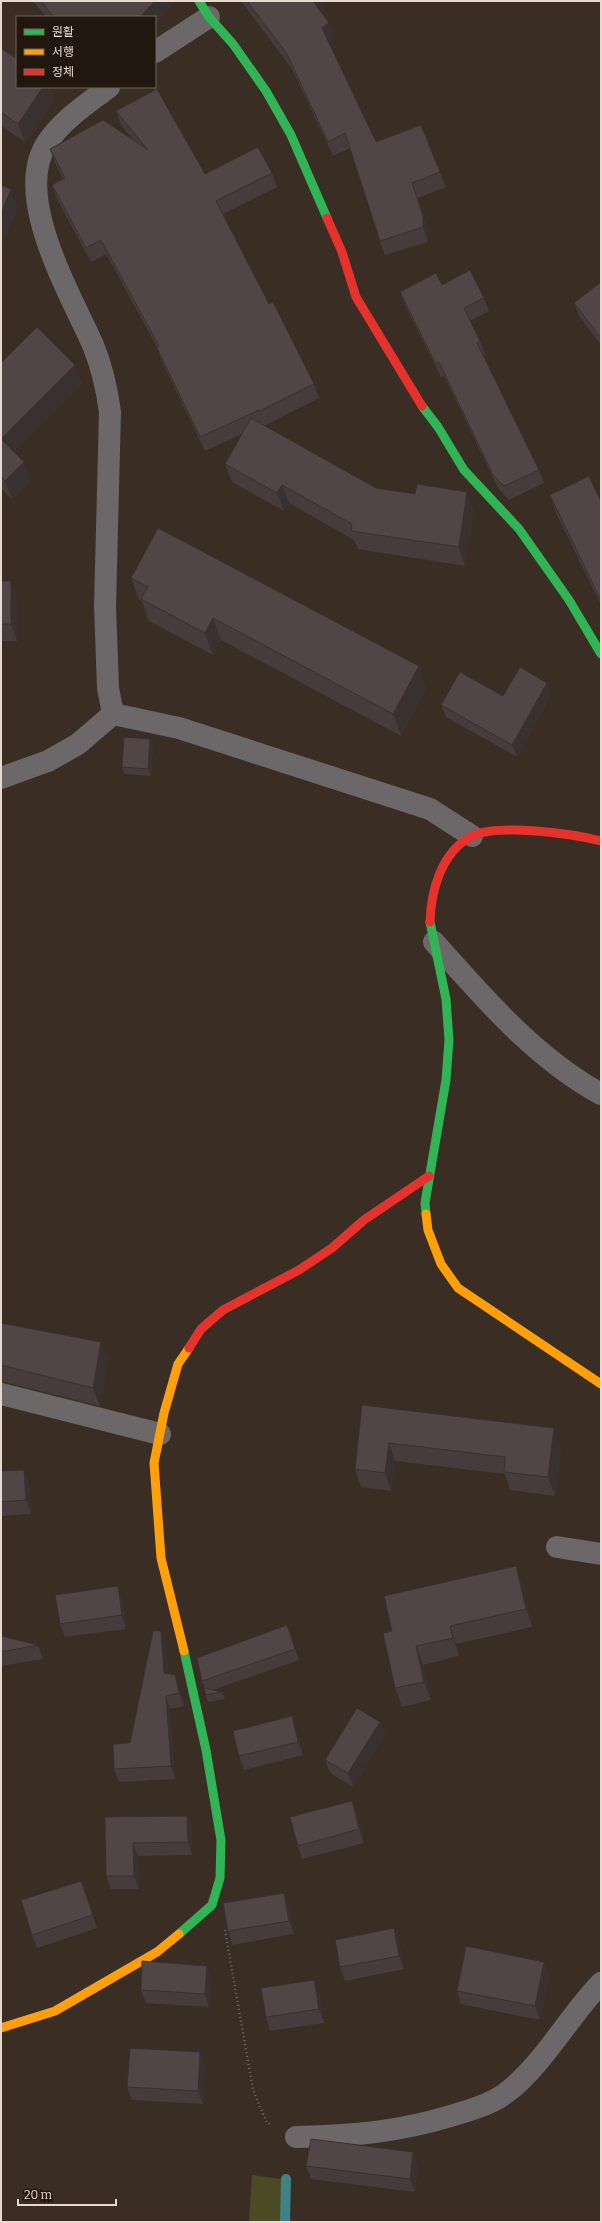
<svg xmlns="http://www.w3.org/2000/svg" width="602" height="2223" font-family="Bitter,'Noto Sans KR',serif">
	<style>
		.green { fill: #4a4b25 }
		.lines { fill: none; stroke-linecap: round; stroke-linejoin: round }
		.stream { stroke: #3f8187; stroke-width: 10 }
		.path { stroke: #716a69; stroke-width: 2.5; stroke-dasharray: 1 3; stroke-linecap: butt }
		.street { stroke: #6c6768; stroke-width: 22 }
		.fast { stroke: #30b455; stroke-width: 9 }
		.slow { stroke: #ff9f0a; stroke-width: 9 }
		.jam { stroke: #e5322d; stroke-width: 9 }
		.wall { fill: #463c3b }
		.shaded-wall { fill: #393130 }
		.building { fill: #514645; stroke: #393130 }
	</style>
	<rect width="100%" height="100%" fill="#3a2d23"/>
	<path class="green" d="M252 2175 282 2179 281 2222H249Z"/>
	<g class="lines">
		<path class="stream" d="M285 2222 286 2179"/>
		<path class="path" d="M225 1930 253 2090 267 2123 272 2125"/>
		<g class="street">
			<path d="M155 52 209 17"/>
			<path d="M109 87C87 104 62 120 47 143 12 196 71 295 93 345 102 367 107 389 110 412L105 606 108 688 113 714"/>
			<path d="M1 778 48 761 78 744 113 714 179 728 430 809 472 836"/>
			<path d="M434 942C483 997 535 1058 601 1094"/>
			<path d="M1 1394 160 1434"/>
			<path d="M557 1547 601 1554"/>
			<path d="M296 2137C352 2136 399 2132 454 2115 471 2110 491 2104 506 2093 543 2065 569 2016 601 1983"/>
		</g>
		<g class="fast">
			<path d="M199 1 209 17 233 44 266 91 291 135 327 218"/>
			<path d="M422 406 438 427 464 470 519 529 569 600 601 654"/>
			<path d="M426 1214 425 1203 446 1080 449 1040 446 999 430 922"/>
			<path d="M179 1934 212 1905 220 1878 221 1840 206 1750 184 1651"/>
		</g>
		<g class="slow">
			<path d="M426 1214 428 1230 441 1264 458 1288 601 1384"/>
			<path d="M184 1651 161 1558 154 1463 164 1413 178 1364 189 1348"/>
			<path d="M1 2028 55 2011 157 1952 179 1934"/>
		</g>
		<g class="jam">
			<path d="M327 218 342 252 356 297 422 406"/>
			<path d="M430 922C431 891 441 852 472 836 497 823 574 834 601 841"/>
			<path d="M189 1348 201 1329 223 1310 299 1270 332 1248 364 1220 429 1176"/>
		</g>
	</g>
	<g class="wall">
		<path d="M33 1H175L155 24V17H46Z"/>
		<path d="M241 1H321L323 8 320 11 335 38 329 42 376 142 440 172 446 187 418 198 428 231V242L385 255 380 241 350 148 333 156 292 69Z"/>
		<path d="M1 48 55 98 25 142 1 126Z"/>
		<path d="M116 111 205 174 272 173 277 187 223 214 269 304 314 384 319 398 264 426 376 488 415 494 467 492 474 510 465 566 358 549 354 540 289 503 284 511 232 482 225 464 242 434 205 451 162 362 157 348V347L106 254 91 262 57 199 52 185 63 179 55 163 50 149 134 141 121 125Z"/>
		<path d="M601 282V345L579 316 574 303Z"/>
		<path d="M442 285 484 298 489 311 470 321 480 341 485 355 484 356 539 470 544 483 509 500 498 488 444 376 441 377 405 305 400 292Z"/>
		<path d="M1 363 75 365 82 384 14 451 31 480 12 499 1 488Z"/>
		<path d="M550 495 601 502V605L556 513Z"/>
		<path d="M131 578 419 666 426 688 401 736 221 640 213 655 149 621 142 601 139 600Z"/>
		<path d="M1 581 17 598V641H1Z"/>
		<path d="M551 695 517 757 446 717 441 705 503 696Z"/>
		<path d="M150 739 153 746 151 776 125 774 122 767Z"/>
		<path d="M1 1323 101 1342 108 1360 100 1406 4 1382 1 1383Z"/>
		<path d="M362 1405 561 1447 555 1496 510 1490 505 1474 395 1461 391 1491 361 1487 355 1469Z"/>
		<path d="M1 1471 29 1483 31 1514 1 1516Z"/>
		<path d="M516 1566 522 1584 532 1627 456 1644 459 1656 423 1665 431 1700 402 1707 395 1688 392 1631Z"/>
		<path d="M123 1600 126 1629 65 1637 60 1624Z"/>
		<path d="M287 1625 299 1660 213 1690 222 1692 225 1699 208 1702 206 1695 205 1688 202 1681Z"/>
		<path d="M1 1636 38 1645 43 1659 1 1666Z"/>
		<path d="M166 1644 168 1674 175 1675 180 1689 184 1706 170 1709 175 1779 119 1782 114 1769 130 1743Z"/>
		<path d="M380 1722 385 1735 353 1787 330 1773 325 1760Z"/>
		<path d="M296 1729 303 1755 244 1770 239 1756Z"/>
		<path d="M352 1801 357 1814 364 1843 302 1859 298 1846Z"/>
		<path d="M187 1816 192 1829V1855L138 1856 139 1889H111L106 1876 105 1817Z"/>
		<path d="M81 1881 97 1928 37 1948 32 1935Z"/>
		<path d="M289 1906 294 1934 232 1945 228 1931Z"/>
		<path d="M394 1928 399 1941 404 1969 345 1981 340 1967Z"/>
		<path d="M544 1962 549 1975 540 2020 461 2004 457 1991Z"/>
		<path d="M212 1979 209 2007 146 2003 141 1990Z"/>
		<path d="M319 1993 324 2023 270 2031 266 2017Z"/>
		<path d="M205 2066 203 2104 132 2100 127 2087Z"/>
		<path d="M413 2152 418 2166 415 2192 311 2179 306 2166Z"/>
	</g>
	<g class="shaded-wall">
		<path d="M155 1H175L155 24V17H140Z"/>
		<path d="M312 1H321L323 8 316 14Z"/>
		<path d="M329 23 335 38 328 43 322 28Z"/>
		<path d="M43 87H51L55 98 25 142 18 124Z"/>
		<path d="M412 183 428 231V242L423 227Z"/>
		<path d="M11 189 18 208 1 248V214Z"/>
		<path d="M75 365 82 384 8 457 1 439Z"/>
		<path d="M24 462 31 480 12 499 5 481Z"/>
		<path d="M282 485 289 503 284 511 277 493Z"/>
		<path d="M467 492 474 510 465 566 459 547Z"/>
		<path d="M11 581 17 598V641L11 624Z"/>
		<path d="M213 618 221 640 213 655 205 633Z"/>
		<path d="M419 666 426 688 401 736 393 714Z"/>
		<path d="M547 683 551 695 517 757 512 745Z"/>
		<path d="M150 739 153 746 151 776 148 769Z"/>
		<path d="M101 1342 108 1360 100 1406 93 1388Z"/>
		<path d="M554 1428 561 1447 555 1496 548 1477Z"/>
		<path d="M389 1443 395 1461 391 1491 385 1473Z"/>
		<path d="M24 1470 29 1483 31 1514 26 1500Z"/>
		<path d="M516 1566 522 1584 532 1627 526 1609Z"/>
		<path d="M118 1586 123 1600 126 1629 122 1615Z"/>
		<path d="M450 1626 456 1644 459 1656 453 1638Z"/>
		<path d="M161 1631 166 1644 169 1686 164 1673Z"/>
		<path d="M416 1646 423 1665 431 1700 424 1682Z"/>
		<path d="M175 1675 180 1689 184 1706 179 1693Z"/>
		<path d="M166 1696 170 1709 175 1779 171 1766Z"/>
		<path d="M292 1716 296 1729 303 1755 298 1742Z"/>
		<path d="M380 1722 385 1735 353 1787 348 1773Z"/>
		<path d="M352 1801 357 1814 364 1843 359 1829Z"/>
		<path d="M187 1816 192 1829V1855L188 1842Z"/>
		<path d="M133 1843 138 1856 139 1889 134 1876Z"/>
		<path d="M284 1893 289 1906 294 1934 289 1921Z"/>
		<path d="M394 1928 399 1941 404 1969 399 1956Z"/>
		<path d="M544 1962 549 1975 540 2020 535 2006Z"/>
		<path d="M207 1966 212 1979 209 2007 205 1994Z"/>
		<path d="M314 1980 319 1993 324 2023 319 2009Z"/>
		<path d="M200 2052 205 2066 203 2104 198 2091Z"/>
		<path d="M413 2152 418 2166 415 2192 410 2179Z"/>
	</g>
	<g class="building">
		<path d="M41 1H155L140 17H54Z"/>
		<path d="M247 1H313L329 23 322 28 376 142 421 125 440 172 412 183 423 216V227L380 241 345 133 328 142 287 54Z"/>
		<path d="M1 48 17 59V87H43L18 124 1 112Z"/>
		<path d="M157 89 205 174 258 147 272 173 216 201 269 304 273 302 314 384 258 412 259 410 200 437 157 348 159 346 101 240 86 248 52 185 65 178 50 149 103 120 148 150 116 111Z"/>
		<path d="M1 185 11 189 1 214Z"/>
		<path d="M470 270 484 298 464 308 480 341 477 343 539 470 504 486 493 475 439 362 436 364 400 292 436 273 442 285Z"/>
		<path d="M601 282V338L574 303Z"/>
		<path d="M37 327 75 365 1 439 24 462 5 481 1 476V363Z"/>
		<path d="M251 418 376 488 415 494 417 484 467 492 459 547 351 531 352 524 282 485 277 493 225 464Z"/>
		<path d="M589 476 601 502V601L550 495Z"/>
		<path d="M158 528 419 666 393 714 213 618 205 633 141 599 148 587 131 578Z"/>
		<rect x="1" y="581" width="10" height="43"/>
		<path d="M520 667 547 683 512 745 441 705 460 672 503 696Z"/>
		<path d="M124 737 150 739 148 769 122 767Z"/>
		<path d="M1 1323 101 1342 93 1388 1 1365Z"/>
		<path d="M362 1405 554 1428 548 1477 504 1472 505 1457 389 1443 385 1473 355 1469Z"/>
		<path d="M24 1470 26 1500 1 1502V1471Z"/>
		<path d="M516 1566 526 1609 450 1626 453 1638 416 1646 424 1682 395 1688 383 1633 392 1631 384 1596Z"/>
		<path d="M118 1586 122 1615 60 1624 55 1595Z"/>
		<path d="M287 1625 295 1649 202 1681 197 1658Z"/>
		<path d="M153 1631H161L164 1673 175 1675 179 1693 166 1696 171 1766 114 1769 113 1744 130 1743Z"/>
		<path d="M1 1636 38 1645 1 1652Z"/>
		<path d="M204 1688 222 1692 206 1695Z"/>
		<path d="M357 1708 380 1722 348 1773 325 1760Z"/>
		<path d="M292 1716 298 1742 239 1756 233 1731Z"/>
		<path d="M352 1801 359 1829 298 1846 290 1817Z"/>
		<path d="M187 1816 188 1842 133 1843 134 1876H106L105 1817Z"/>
		<path d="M81 1881 93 1915 32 1935 21 1900Z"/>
		<path d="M284 1893 289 1921 228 1931 223 1903Z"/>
		<path d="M394 1928 399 1956 340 1967 335 1940Z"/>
		<path d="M466 1946 544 1962 535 2006 457 1991Z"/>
		<path d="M142 1961 207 1966 205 1994 141 1990Z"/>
		<path d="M314 1980 319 2009 266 2017 261 1988Z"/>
		<path d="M130 2048 200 2052 198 2091 127 2087Z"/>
		<path d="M311 2139 413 2152 410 2179 306 2166Z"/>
	</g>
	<rect width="602" height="2223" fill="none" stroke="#e8d9ce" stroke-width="4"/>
	<rect x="16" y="16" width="140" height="72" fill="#22170f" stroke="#71655b"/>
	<rect x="24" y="29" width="20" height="6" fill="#30b455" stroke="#71655b"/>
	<text x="52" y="36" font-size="12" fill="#e8d9ce">원활</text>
	<rect x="24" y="49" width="20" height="6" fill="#ff9f0a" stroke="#71655b"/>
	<text x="52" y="56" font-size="12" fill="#e8d9ce">서행</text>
	<rect x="24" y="69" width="20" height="6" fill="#e5322d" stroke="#71655b"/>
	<text x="52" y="76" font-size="12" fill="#e8d9ce">정체</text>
	<path d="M18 2199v6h98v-6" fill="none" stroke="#e8d9ce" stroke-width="2"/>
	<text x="24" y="2199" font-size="12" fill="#e8d9ce" stroke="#22170f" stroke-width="3" paint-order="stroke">20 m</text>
</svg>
